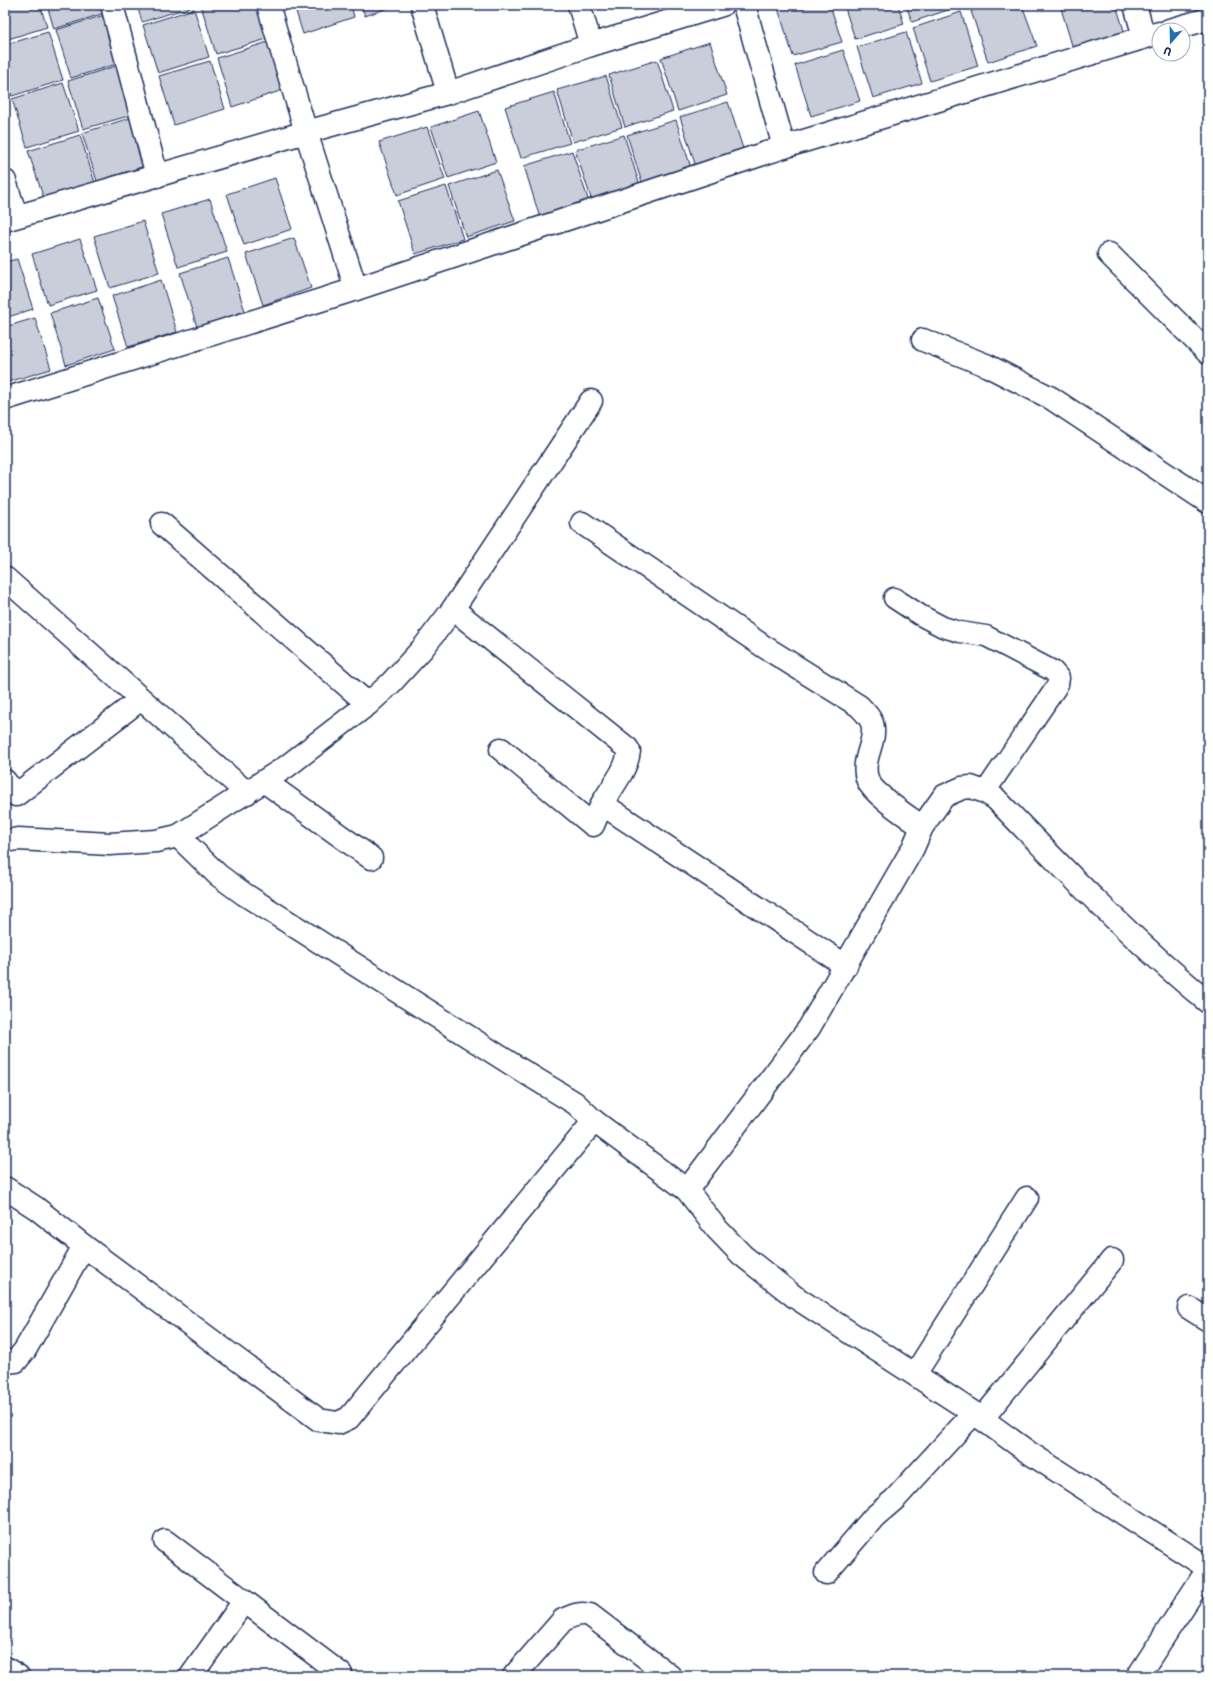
<svg xmlns="http://www.w3.org/2000/svg" width="1213" height="1681" font-family="'Shantell Sans',sans-serif">
	<style>
		.building { fill: #caceda; stroke: #1b2f5e }
		.lines { fill: none; stroke-linecap: round; stroke-linejoin: round }
		.service-casing { stroke: #1b2f5e; stroke-width: 23 }
		.minor-casing { stroke: #1b2f5e; stroke-width: 25 }
		.service { stroke: #fff; stroke-width: 20 }
		.minor { stroke: #fff; stroke-width: 22 }
	</style>
	<rect width="100%" height="100%" fill="#fff"/>
	<filter id="ink" filterUnits="userSpaceOnUse"><feTurbulence type="fractalNoise" baseFrequency=".025" numOctaves="2"/><feDisplacementMap in="SourceGraphic" scale="8" xChannelSelector="R" yChannelSelector="G"/><feConvolveMatrix kernelMatrix="1 2 1 2 8 2 1 2 1" color-interpolation-filters="sRGB"/></filter>
	<g filter="url(#ink)">
		<g class="building">
			<path d="M5 5H40L47 27 5 40Z"/>
			<path d="M47 5H105L108 12 54 29Z"/>
			<path d="M137 5H193L194 6 142 22Z"/>
			<path d="M204 5H257L267 39 216 54 201 6Z"/>
			<path d="M294 5H351L354 17 303 34Z"/>
			<path d="M361 5H397L365 16Z"/>
			<path d="M777 5H830L842 42 793 56Z"/>
			<path d="M844 5H898L904 24 855 39Z"/>
			<path d="M906 5H960V6L912 22Z"/>
			<path d="M990 5H1022L1037 46 988 62 971 11Z"/>
			<path d="M1060 5H1116L1126 37 1074 52Z"/>
			<path d="M194 9 209 57 158 73 143 25Z"/>
			<path d="M961 12 978 66 930 81 913 28Z"/>
			<path d="M108 14 123 62 71 78 56 30Z"/>
			<path d="M48 32 63 80 12 96 5 75V45Z"/>
			<path d="M906 32 922 83 873 98 857 47Z"/>
			<path d="M268 42 283 90 232 107 217 58Z"/>
			<path d="M710 42 727 95 678 111 661 58Z"/>
			<path d="M843 50 860 101 811 116 795 65Z"/>
			<path d="M657 60 673 111 625 127 609 75Z"/>
			<path d="M210 61 225 109 174 125 159 76Z"/>
			<path d="M119 65 135 114 83 129 68 81Z"/>
			<path d="M606 76 622 127 573 142 557 90Z"/>
			<path d="M63 83 79 131 27 147 12 99Z"/>
			<path d="M554 92 570 143 521 158 505 107Z"/>
			<path d="M728 102 745 155 697 170 680 117Z"/>
			<path d="M479 111 496 162 448 178 431 127Z"/>
			<path d="M133 117 148 165 97 181 82 133Z"/>
			<path d="M676 120 692 171 643 186 627 135Z"/>
			<path d="M427 127 445 179 397 195 379 142Z"/>
			<path d="M80 135 95 183 44 199 28 151Z"/>
			<path d="M624 135 640 186 592 201 575 150Z"/>
			<path d="M572 151 589 202 540 218 524 166Z"/>
			<path d="M497 170 515 221 466 237 449 186Z"/>
			<path d="M275 178 292 229 244 245 227 194Z"/>
			<path d="M446 186 463 239 415 254 398 201Z"/>
			<path d="M210 199 227 252 178 267 161 214Z"/>
			<path d="M143 221 159 273 110 288 94 236Z"/>
			<path d="M294 238 311 288 263 305 246 254Z"/>
			<path d="M80 239 97 290 48 305 32 254Z"/>
			<path d="M228 258 245 311 197 327 180 273Z"/>
			<path d="M17 259 33 309 5 318V262Z"/>
			<path d="M161 280 177 332 128 347 112 296Z"/>
			<path d="M98 298 115 349 66 365 50 313Z"/>
			<path d="M35 318 51 369 5 383V327Z"/>
		</g>
		<g class="lines">
			<defs>
				<path id="service" d="M894 598 920 615 943 627 960 632 986 636 1053 671 1059 678 1058 684 1055 689 985 792"/>
				<g id="minor">
					<path d="M112 5 157 176"/>
					<path d="M268 5 306 132 356 289"/>
					<path d="M422 5 448 93"/>
					<path d="M579 5 591 45"/>
					<path d="M744 5 784 147"/>
					<path d="M1135 5 1144 37"/>
					<path d="M1169 30 1208 19"/>
					<path d="M5 181 16 216"/>
					<path d="M5 220 306 132 448 93 591 45 722 5"/>
					<path d="M1109 254 1208 353"/>
					<path d="M923 340 986 365 1051 398 1208 502"/>
					<path d="M5 399 356 289 784 147 1159 33"/>
					<path d="M582 523 763 646 859 706C864 711 870 717 872 723 878 742 859 760 868 781 874 795 909 817 922 827"/>
					<path d="M162 524 368 704"/>
					<path d="M5 578 247 793"/>
					<path d="M501 749 593 825C596 818 599 811 602 804 611 788 627 770 629 751L627 748 453 609 591 401"/>
					<path d="M5 781 16 795 141 699"/>
					<path d="M264 781 371 858"/>
					<path d="M602 804 846 966"/>
					<path d="M178 836 218 875 244 894 521 1070 575 1103 594 1121 687 1190 716 1228 742 1255 795 1297 974 1413 1028 1452 1208 1568"/>
					<path d="M5 841 18 839 110 844 156 841 178 836 286 767 368 704 390 684 423 648 453 609"/>
					<path d="M5 1188 36 1208 84 1246 319 1420 338 1423 349 1418 594 1121"/>
					<path d="M687 1190 809 1028 913 848 922 827 944 796 962 788 971 787 985 792 996 799C1063 869 1133 940 1208 1002"/>
					<path d="M1189 1308 1208 1320"/>
					<path d="M5 1362 16 1361 25 1350 84 1246"/>
					<path d="M915 1374 1027 1198"/>
					<path d="M982 1419 1112 1260"/>
					<path d="M165 1541 341 1674"/>
					<path d="M826 1573 874 1517 895 1499 974 1413"/>
					<path d="M5 1668 18 1676"/>
					<path d="M191 1676 244 1601"/>
					<path d="M514 1676 563 1620C572 1616 580 1612 590 1615L670 1676"/>
					<path d="M1138 1676 1208 1569"/>
				</g>
			</defs>
			<use href="#service" class="service-casing"/>
			<use href="#minor" class="minor-casing"/>
			<use href="#service" class="service"/>
			<use href="#minor" class="minor"/>
		</g>
	</g>
	<rect width="1213" height="1681" fill="none" stroke="#fff" stroke-width="20"/>
	<rect x="10" y="10" width="1193" height="1661" fill="none" stroke="#1b2f5e" stroke-width="1.5" filter="url(#ink)"/>
	<g transform="translate(1171 42) rotate(200)"><circle r="19" fill="#ffffff" stroke="#a4acbf"/>
	<path d="M0-3L7 15L0 10L-7 15Z" fill="#1f6fb2"/>
	<text y="-6" font-size="11" font-weight="bold" text-anchor="middle" fill="#1b2f5e">U</text>
	</g>
</svg>
